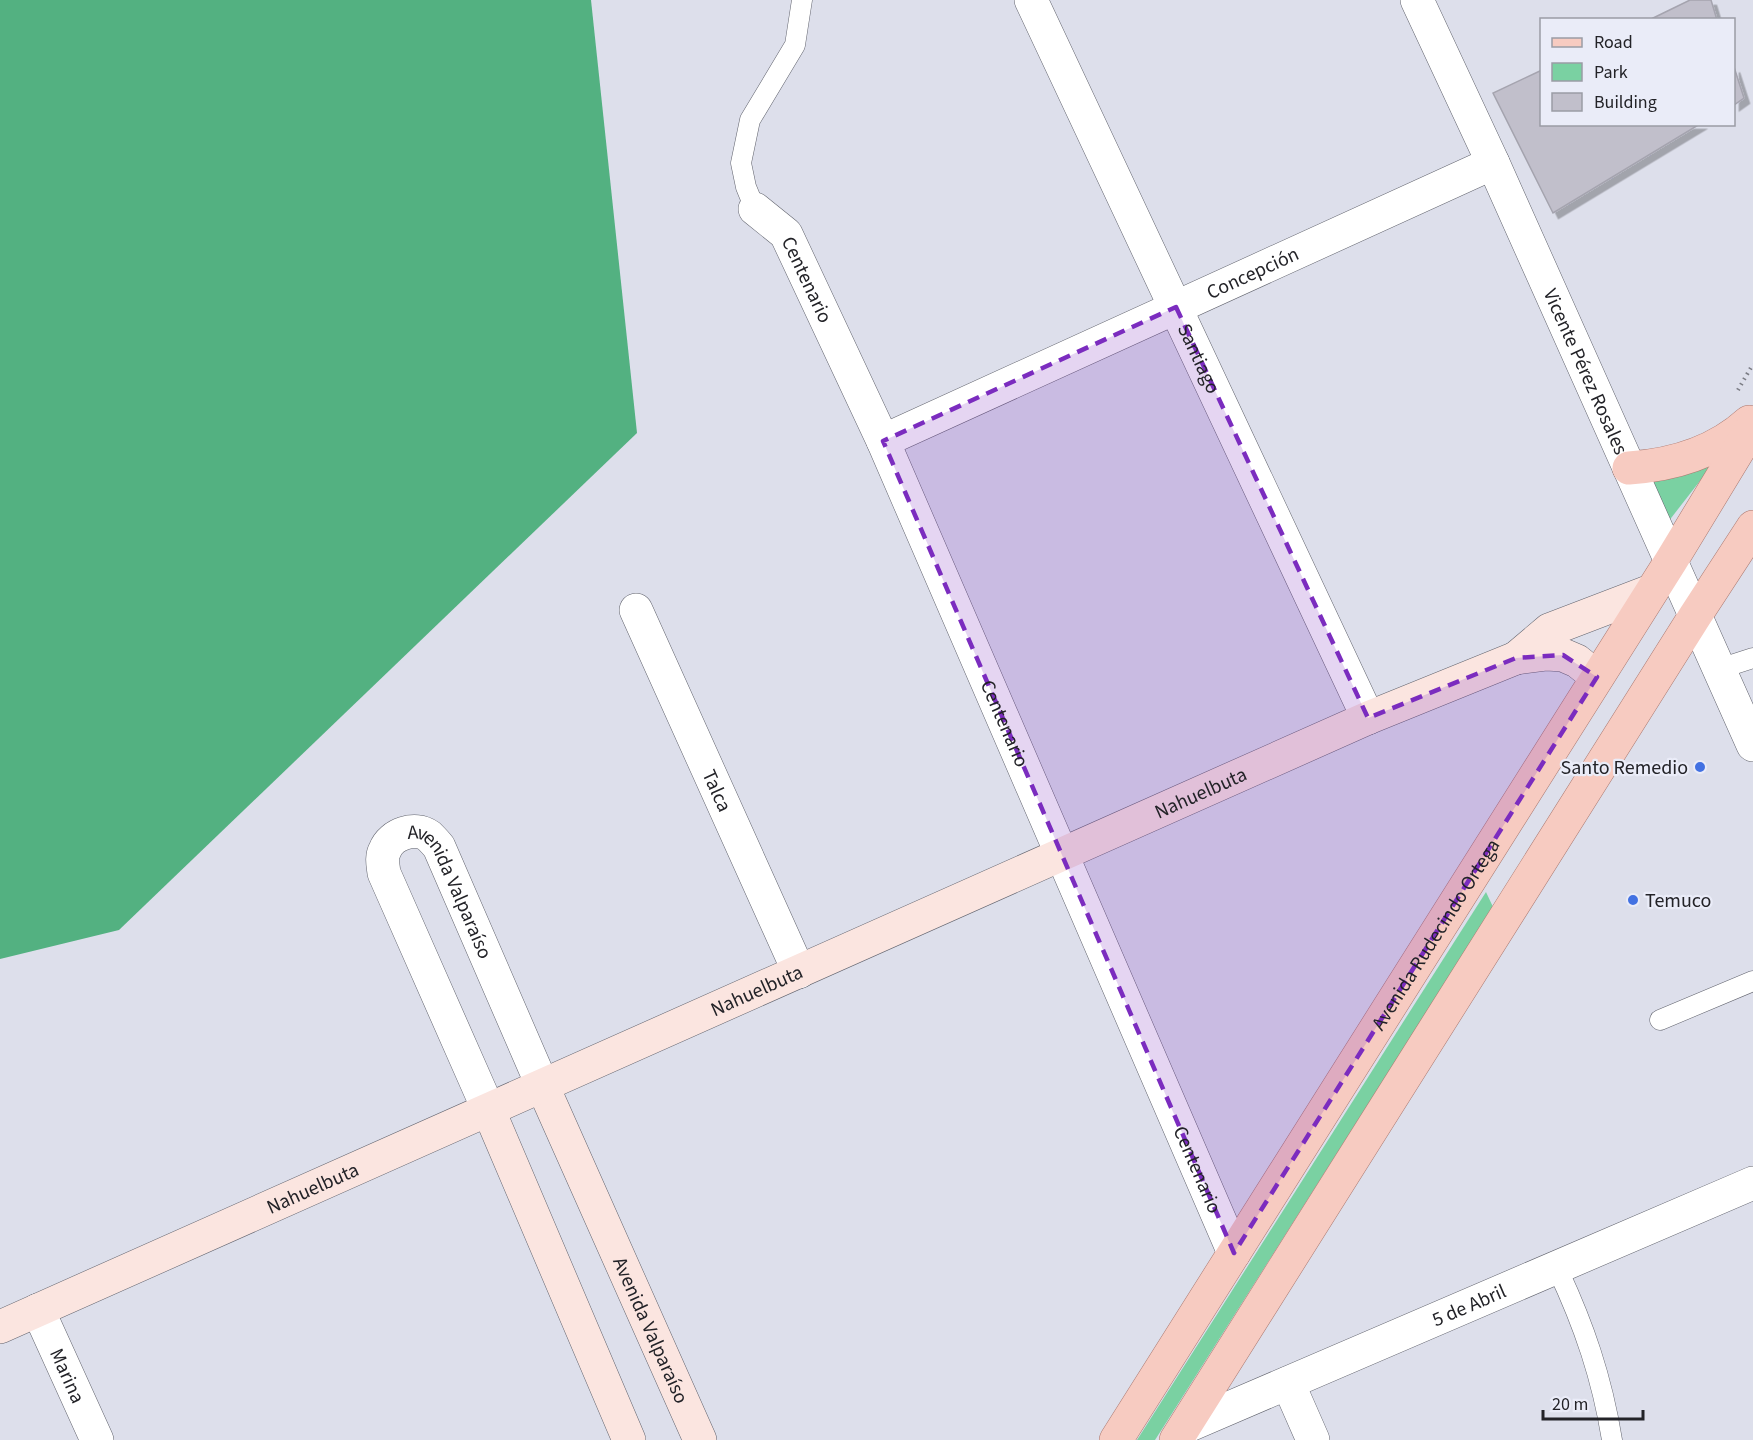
<svg xmlns="http://www.w3.org/2000/svg" width="1753" height="1440" font-family="'Source Sans 3',sans-serif">
	<style>
		.green { fill: #7ad1a2 }
		.forest { fill: #53b181 }
		.building { fill: #c1bfcb; stroke: #a5a4af; stroke-width: 1.5; filter: url(#shadow) }
		.lines { fill: none; stroke-linecap: round; stroke-linejoin: round }
		.lane-casing { stroke: #62646e; stroke-width: 21 }
		.street-casing { stroke: #62646e; stroke-width: 34 }
		.secondary-casing { stroke: #62646e; stroke-width: 34 }
		.primary-casing { stroke: #aa7970; stroke-width: 34 }
		.path { stroke: #7b7c84; stroke-width: 4; stroke-dasharray: 1.5 4.5; stroke-linecap: butt }
		.lane { stroke: #fff; stroke-width: 20 }
		.street { stroke: #fff; stroke-width: 33 }
		.secondary { stroke: #fbe5e0; stroke-width: 33 }
		.primary { stroke: #f7cbc1; stroke-width: 33 }
		.marked { fill: #7b2cbf; fill-opacity: 0.2; stroke: #7b2cbf; stroke-width: 4.5; stroke-dasharray: 12 8; stroke-linejoin: round }
		.poi-dot { fill: #4271e2; stroke: #eaecf8; stroke-width: 2 }
		.labels { text-anchor: middle; stroke-width: 4.5; stroke-linejoin: round; paint-order: stroke }
		.street-label { font-size: 20px; fill: #232328; stroke: #eaecf8 }
		.poi-label { font-size: 20px; fill: #232328; stroke: #eaecf8; text-anchor: end }
	</style>
	<defs>
		<filter id="shadow"><feDropShadow dx="5.5" dy="5.5" stdDeviation="0" flood-color="#0004"/></filter>
	</defs>
	<rect width="100%" height="100%" fill="#dddfeb"/>
	<g class="green">
		<path d="M1707 460 1710 468 1668 522 1651 482Z"/>
		<path d="M1486 892 1493 907 1164 1426 1155 1440H1137Z"/>
	</g>
	<path class="forest" d="M0 0H591L637 433 119 930 0 959Z"/>
	<g class="building">
		<path d="M1690 0H1711L1717 20H1649Z"/>
		<path d="M1734 67 1744 98 1734 105Z"/>
		<path d="M1542 70V124H1700L1553 213 1493 93Z"/>
	</g>
	<g class="lines">
		<defs>
			<g id="lane">
				<path d="M755 209 746 187 741 163 750 120 795 45 802 0"/>
				<path d="M1719 669 1753 658"/>
				<path d="M1660 1020 1753 981"/>
				<path d="M1557 1268C1584 1325 1602 1378 1612 1440"/>
			</g>
			<g id="street">
				<path id="s1" d="M1031 0 1368 718"/>
				<path id="s2" d="M1417 0 1493 163 1753 745"/>
				<path id="s3" d="M755 209 786 234 883 441 1234 1253"/>
				<path id="s4" d="M883 441 1493 163"/>
				<path id="s5" d="M636 610 799 972"/>
				<path id="s6" d="M489 1111 384 873C383 865 381 857 385 850 391 834 415 826 429 836 432 839 436 843 439 847L543 1087"/>
				<path id="s7" d="M38 1310 97 1440"/>
				<path d="M1288 1383 1313 1440"/>
				<path id="s8" d="M1185 1427 1753 1183"/>
			</g>
			<g id="secondary">
				<path d="M1516 658 1549 630 1651 591"/>
				<path id="s9" d="M543 1087 700 1440"/>
				<path d="M489 1111 629 1440"/>
				<path id="s10" d="M0 1327 1368 718 1516 658 1547 654 1563 655 1577 661 1597 677"/>
			</g>
			<g id="primary">
				<path d="M1629 468C1674 465 1716 452 1749 422"/>
				<path id="s11" d="M1116 1440 1671 561 1753 426"/>
				<path d="M1176 1440 1695 616 1753 527"/>
			</g>
		</defs>
		<use href="#lane" class="lane-casing"/>
		<use href="#street" class="street-casing"/>
		<use href="#secondary" class="secondary-casing"/>
		<use href="#primary" class="primary-casing"/>
		<path class="path" d="M1738 390 1753 364"/>
		<use href="#lane" class="lane"/>
		<use href="#street" class="street"/>
		<use href="#secondary" class="secondary"/>
		<use href="#primary" class="primary"/>
	</g>
	<path class="marked" d="M1176 307 1368 718 1516 658 1563 655 1597 677 1234 1253 883 441Z"/>
	<g class="poi-dot">
		<circle cx="1700" cy="767" r="6"/>
		<circle cx="1633" cy="900" r="6"/>
	</g>
	<g class="labels">
		<g class="street-label">
			<text dy="7" stroke="none"><textPath href="#s4" startOffset="406">Concepción</textPath></text>
			<text dy="7" stroke="none"><textPath href="#s3" startOffset="90">Centenario</textPath></text>
			<text dy="7" stroke="none"><textPath href="#s1" startOffset="396">Santiago</textPath></text>
			<text dy="7" stroke="none"><textPath href="#s2" startOffset="408">Vicente Pérez Rosales</textPath></text>
			<text dy="7" stroke="none"><textPath href="#s3" startOffset="576">Centenario</textPath></text>
			<text dy="7" stroke="none"><textPath href="#s5" startOffset="198">Talca</textPath></text>
			<text dy="7" stroke="none"><textPath href="#s10" startOffset="1314">Nahuelbuta</textPath></text>
			<text dy="7" stroke="none"><textPath href="#s6" startOffset="392">Avenida Valparaíso</textPath></text>
			<text dy="7" stroke="none"><textPath href="#s11" startOffset="598">Avenida Rudecindo Ortega</textPath></text>
			<text dy="7" stroke="none"><textPath href="#s10" startOffset="828">Nahuelbuta</textPath></text>
			<text dy="7" stroke="none"><textPath href="#s3" startOffset="1062">Centenario</textPath></text>
			<text dy="7" stroke="none"><textPath href="#s10" startOffset="342">Nahuelbuta</textPath></text>
			<text dy="7" stroke="none"><textPath href="#s8" startOffset="309">5 de Abril</textPath></text>
			<text dy="7" stroke="none"><textPath href="#s9" startOffset="266">Avenida Valparaíso</textPath></text>
			<text dy="7" stroke="none"><textPath href="#s7" startOffset="72">Marina</textPath></text>
		</g>
		<g class="poi-label">
			<text x="1688" y="774">Santo Remedio</text>
			<text x="1645" y="907" text-anchor="start">Temuco</text>
		</g>
	</g>
	<rect x="1540" y="18" width="195" height="108" fill="#eaecf8" stroke="#9a9ca5" stroke-width="1.5"/>
	<rect x="1552" y="38" width="30" height="9" fill="#f7cbc1" stroke="#9a9ca5" stroke-width="1.5"/>
	<text x="1594" y="48" font-size="18" fill="#232328">Road</text>
	<rect x="1552" y="63" width="30" height="18" fill="#7ad1a2" stroke="#9a9ca5" stroke-width="1.5"/>
	<text x="1594" y="78" font-size="18" fill="#232328">Park</text>
	<rect x="1552" y="93" width="30" height="18" fill="#c1bfcb" stroke="#9a9ca5" stroke-width="1.5"/>
	<text x="1594" y="108" font-size="18" fill="#232328">Building</text>
	<path d="M1543 1410v9h100v-9" fill="none" stroke="#232328" stroke-width="3"/>
	<text x="1552" y="1410" font-size="18" fill="#232328" stroke="#eaecf8" stroke-width="4.5" paint-order="stroke">20 m</text>
</svg>
